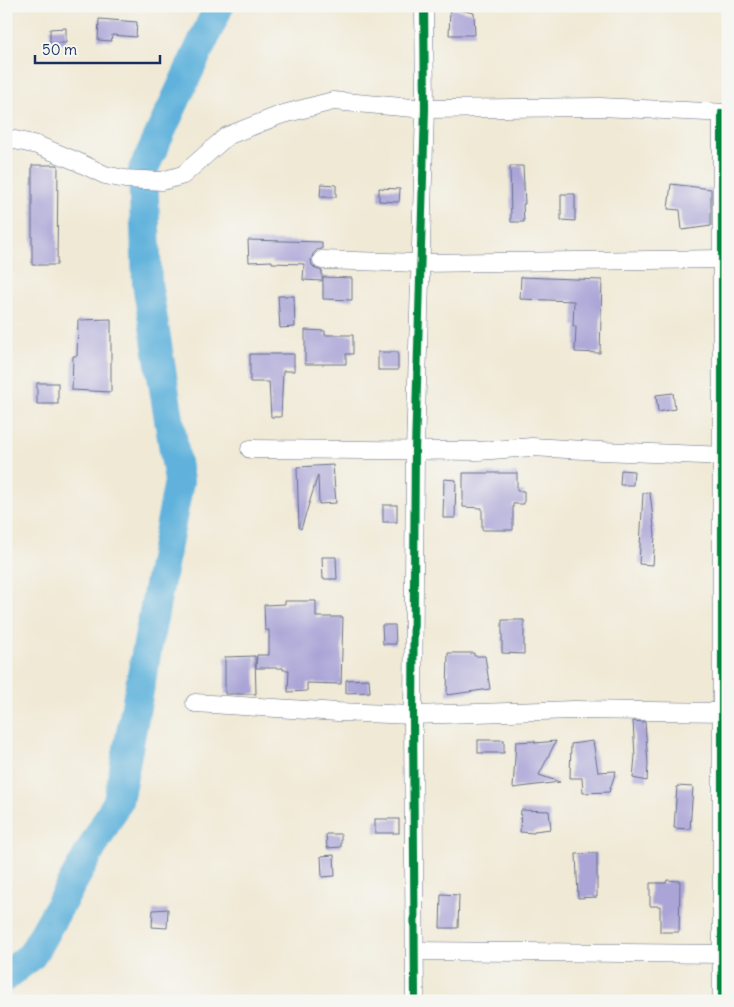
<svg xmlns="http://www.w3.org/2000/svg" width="734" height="1007" font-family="Delius,sans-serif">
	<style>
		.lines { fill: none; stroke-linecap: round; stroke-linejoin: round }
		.river { stroke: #61b2dc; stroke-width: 30 }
		.building { fill: #aba5d7 }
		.minor-casing { stroke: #667088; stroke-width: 19 }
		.minor { stroke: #fff; stroke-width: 18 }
		.cycleway-casing { stroke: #f6f6f2; stroke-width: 11 }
		.cycleway { stroke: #00873e; stroke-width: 8 }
	</style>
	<rect width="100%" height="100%" fill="#f6f6f2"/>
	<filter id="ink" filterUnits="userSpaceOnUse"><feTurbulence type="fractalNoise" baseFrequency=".02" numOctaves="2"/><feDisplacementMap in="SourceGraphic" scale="10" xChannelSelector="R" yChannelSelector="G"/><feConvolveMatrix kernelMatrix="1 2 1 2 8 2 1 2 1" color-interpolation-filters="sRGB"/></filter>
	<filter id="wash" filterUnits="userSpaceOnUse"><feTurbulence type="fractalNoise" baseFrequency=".0096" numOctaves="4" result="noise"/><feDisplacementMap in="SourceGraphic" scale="20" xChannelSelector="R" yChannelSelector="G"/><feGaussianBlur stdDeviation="1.12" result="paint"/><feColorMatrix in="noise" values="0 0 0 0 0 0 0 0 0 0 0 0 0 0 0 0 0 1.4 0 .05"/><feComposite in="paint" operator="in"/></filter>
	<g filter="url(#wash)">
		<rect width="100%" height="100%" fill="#f0e9d5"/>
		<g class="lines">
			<path class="river" d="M6 976 32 955 118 801 179 481 147 283 143 170 219 6"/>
		</g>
		<g id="blocks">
			<g class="building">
				<path d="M450 8 474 13 475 35H449Z"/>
				<path d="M99 19 137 22 136 37 112 35 111 41 98 40Z"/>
				<path d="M66 28V43H50V29Z"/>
				<path d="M32 165H58L57 265H32Z"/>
				<path d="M510 166H523L525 204H523L524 222H511Z"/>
				<path d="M321 184 336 185V197H320Z"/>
				<path d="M671 184 711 189V226L682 230 680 210 668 209Z"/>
				<path d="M379 188 400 189 399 202 379 201Z"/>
				<path d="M561 194H575V221L561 220Z"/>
				<path d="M248 240 322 242V249L317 250 313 254 311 260 312 265 316 269 322 271V281L303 280 304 264 272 263V261L249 262Z"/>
				<path d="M323 277 352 278V300L323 299Z"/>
				<path d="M521 277 602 280 600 353 575 352 576 326H573L574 301 520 299Z"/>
				<path d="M278 296H294L295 327 280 328Z"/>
				<path d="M111 319V392L72 390 73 356H77L78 320Z"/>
				<path d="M305 330 325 331V335H353V354H346V364H305Z"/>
				<rect x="378" y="352" width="20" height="18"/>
				<path d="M250 354H294V371H283L281 417H271L269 382H250Z"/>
				<rect x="37" y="383" width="21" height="21"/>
				<path d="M673 393 675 409 658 412 656 395Z"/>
				<path d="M333 465 336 503 319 504 318 475 301 529 299 528 297 467Z"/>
				<path d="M621 470 634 471 633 485H620Z"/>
				<path d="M463 473H517V491H524V504H513V530H482V508L463 507Z"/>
				<path d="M444 479 456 480 455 518H443Z"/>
				<path d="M643 493H650L655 535 653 565 639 564Z"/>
				<rect x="383" y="505" width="14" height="17"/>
				<path d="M322 557H336L337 579H323Z"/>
				<path d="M285 601H316V617H343L341 684 307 683V691L288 692 289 670H283V668H256L257 655H269V630H265L264 605 285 604Z"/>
				<path d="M502 620H524V654L502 653Z"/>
				<path d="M382 625H395L396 644H383Z"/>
				<path d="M448 653H474V656H485L490 689 447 695Z"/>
				<path d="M255 656 256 694H225V657Z"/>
				<path d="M369 679 370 692 346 693V680Z"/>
				<path d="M633 721 645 722 648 764 647 781 633 778 635 756Z"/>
				<rect x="478" y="740" width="26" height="13"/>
				<path d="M535 741V743L556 741 539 775 560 782 513 788 516 742Z"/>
				<path d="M593 741 598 772 616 771 609 792 583 793 582 778H570L571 744Z"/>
				<path d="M677 786 693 787 690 829 674 828Z"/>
				<path d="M521 810 549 811 551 829 534 831V833L520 832Z"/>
				<rect x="375" y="819" width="24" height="14"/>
				<path d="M326 834H341V847L327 848Z"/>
				<path d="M597 853V897L578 898 576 854Z"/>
				<path d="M334 855 335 876 322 877 321 856Z"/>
				<path d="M667 880 680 881 679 932H660V906H650V883H666Z"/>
				<path d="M441 894 459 895 458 928H440Z"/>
				<path d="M168 909 167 928 152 927 153 910Z"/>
			</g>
		</g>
	</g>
	<g filter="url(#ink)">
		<use href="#blocks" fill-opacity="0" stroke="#667088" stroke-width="1"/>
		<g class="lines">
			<defs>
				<g id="minor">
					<path d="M722 113V1001"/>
					<path d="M6 138 37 145 76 161 105 175 125 179 162 181 183 175 227 136 280 115 333 101 425 109 600 107 728 113"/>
					<path d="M322 260 420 263 723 259"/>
					<path d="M250 449 478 451 532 447 601 451 728 456"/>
					<path d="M195 703 338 712 413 715 574 710 728 712"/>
					<path d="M415 951 723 954"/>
					<path d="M415 1001 413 715 415 451 425 109 424 6"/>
				</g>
			</defs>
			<use href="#minor" class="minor-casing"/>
			<use href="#minor" class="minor"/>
			<defs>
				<g id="cycleway">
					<path d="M722 113V1001"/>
					<path d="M415 1001 413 715 415 451 425 109 424 6"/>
				</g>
			</defs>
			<use href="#cycleway" class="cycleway-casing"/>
			<use href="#cycleway" class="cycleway"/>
		</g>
	</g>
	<rect width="734" height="1007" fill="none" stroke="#f6f6f2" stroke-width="25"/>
	<path d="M35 55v8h125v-8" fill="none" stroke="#1b2f5e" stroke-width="2.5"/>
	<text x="42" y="55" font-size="15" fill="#1b2f5e" stroke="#f6f6f2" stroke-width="4" paint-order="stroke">50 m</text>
</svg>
